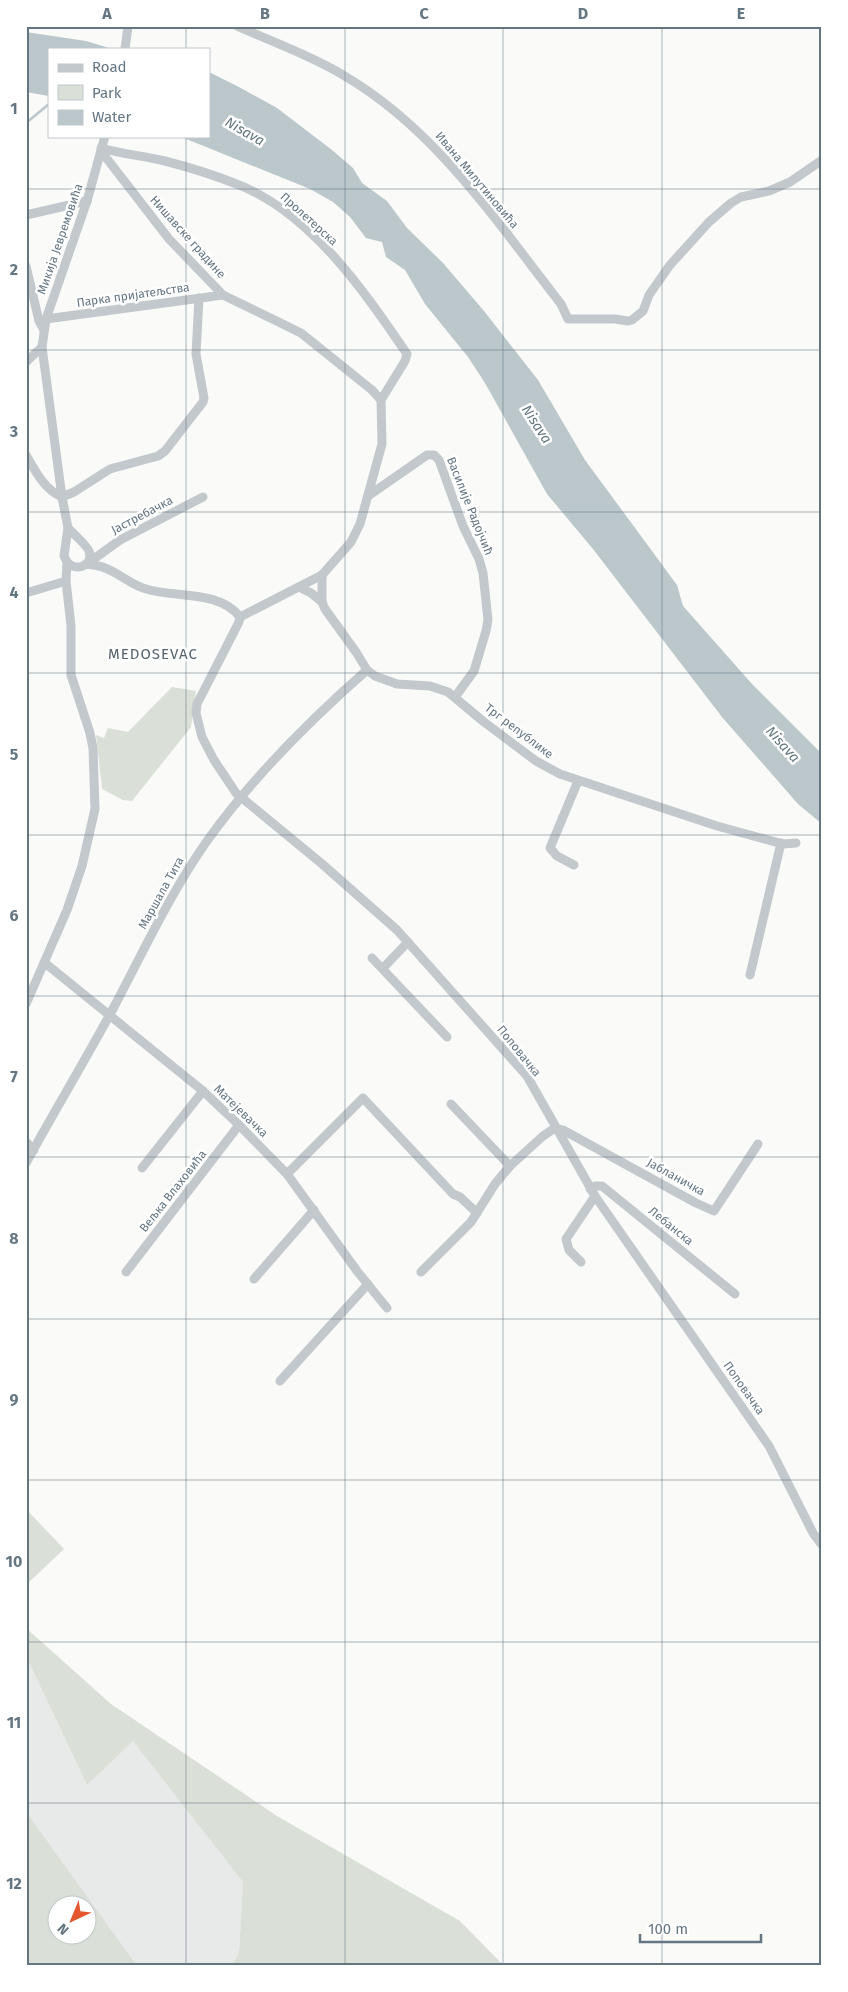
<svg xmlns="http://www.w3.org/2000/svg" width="848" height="1992" font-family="'Fira Sans',sans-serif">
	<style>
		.built { fill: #e8e9e9; fill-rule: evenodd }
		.green { fill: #dadfd7; fill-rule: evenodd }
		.water { fill: #bbc7cb }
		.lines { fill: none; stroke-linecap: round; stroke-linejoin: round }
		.stream { stroke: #bbc7cb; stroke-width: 2.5 }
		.minor { stroke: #c3c8cc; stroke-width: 9 }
		.grid { fill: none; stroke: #657683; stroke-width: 1; stroke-opacity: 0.55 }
		.labels { text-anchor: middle; stroke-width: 5; stroke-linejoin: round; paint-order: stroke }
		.street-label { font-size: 12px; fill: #657683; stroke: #fff }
		.water-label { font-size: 14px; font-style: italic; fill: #60757c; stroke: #fff }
		.quarter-label { font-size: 15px; letter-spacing: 1px; fill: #57646e; stroke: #fff }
		.neatline { fill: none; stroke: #657683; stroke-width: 2 }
		.grid-label { font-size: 16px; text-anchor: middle; font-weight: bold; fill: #657683 }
	</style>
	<rect width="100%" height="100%" fill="#fafaf8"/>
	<path class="built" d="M26 1656 87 1785 133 1740 243 1882 239 1952 232 1966H26ZM58 1904H88V1934H58Z"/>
	<g class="green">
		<path d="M172 687 196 691 191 727 132 801 123 800 102 789 96 735 104 738 108 728 128 732Z"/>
		<path d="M26 1509 64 1549 26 1585Z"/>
		<path d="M26 1628 111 1704 277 1816 460 1921 504 1966H232L239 1952 243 1882 133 1741 87 1785 26 1656Z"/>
		<path d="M26 1812 137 1966H26ZM58 1904H88V1934H58Z"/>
	</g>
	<g class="water">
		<path d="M26 32 86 41 112 49H49V96L26 92Z"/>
		<path d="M209 72 239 87 277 108 332 150 353 168 362 183 387 201 407 228 443 263 484 311 538 380 585 460 677 585 683 606 752 684 822 754V824L798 804 722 717 593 549 547 494 485 383 468 357 425 304 405 270 386 257 382 242 366 238 350 217 333 202 310 189 179 136H209Z"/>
	</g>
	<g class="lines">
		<path class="stream" d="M26 123 49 104"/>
		<g class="minor">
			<path d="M237 26C272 42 310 55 343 75 436 129 496 221 561 304L568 319H615L628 321 632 320 643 311 649 295 670 265 709 222 731 203 741 197 769 191 790 182 822 160"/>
			<path d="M125 49 128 26"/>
			<path d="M101 148C122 154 144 156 165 161 188 167 211 174 234 183 309 210 364 291 407 354L405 361 381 400"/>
			<path d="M101 151 169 239 223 295 301 333 372 390 381 400 382 444 360 524 351 542 322 575 240 617"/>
			<path d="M26 215 87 201"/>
			<path d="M26 266 39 321 44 330"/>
			<path d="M46 319 223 295"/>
			<path d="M26 362 42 347"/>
			<path d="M26 455C35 471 45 490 62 497L74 492 110 469 158 456 165 451 203 402 204 398 196 354 199 298"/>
			<path d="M368 496 427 455H434L439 460 463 526 479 559 483 573 488 620 486 631 474 671 455 697"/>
			<path d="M95 558 120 540 203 497"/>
			<path d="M67 562C76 572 94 566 89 551 88 547 72 532 68 528"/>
			<path d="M86 564C92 565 99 565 105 568 119 573 131 585 146 589 176 598 219 590 240 617"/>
			<path d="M322 575V602L325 609 356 652 367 670 375 676 397 684 430 686 448 692 484 722 536 761 560 774 717 826 783 844 796 843"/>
			<path d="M299 587 311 593 322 602"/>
			<path d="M26 593 66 581"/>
			<path d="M240 617 239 622 197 704 196 713 202 737 214 760 236 793 321 863 397 930 527 1076 595 1196 769 1446 813 1533 822 1545"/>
			<path d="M574 865 557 856 550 848 578 781"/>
			<path d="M372 958 447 1037"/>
			<path d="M45 963 203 1091 239 1125 287 1174 357 1271 387 1308"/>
			<path d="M383 968 408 942"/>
			<path d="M750 975 781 843"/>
			<path d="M26 1004 67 910 82 866 95 809 93 748 90 733 71 675V626L66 581 67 562 64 556 68 528 62 497 42 347 46 319 87 201 105 136"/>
			<path d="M451 1104 510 1166"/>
			<path d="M555 1128 563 1130 696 1203 714 1211 758 1144"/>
			<path d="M26 1142 34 1150"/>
			<path d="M26 1163C55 1110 86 1059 115 1005 144 950 171 892 207 841 252 778 309 721 367 670"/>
			<path d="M142 1168 203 1091"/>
			<path d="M287 1174 363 1098 453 1194 460 1197 477 1213"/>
			<path d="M590 1189 595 1186H602L735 1294"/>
			<path d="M581 1262 569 1250 566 1239 595 1196"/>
			<path d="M126 1272 239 1125"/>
			<path d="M421 1272 471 1222 495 1184 510 1166 543 1136 555 1128"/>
			<path d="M254 1279 314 1210"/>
			<path d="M280 1381 368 1284"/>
		</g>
	</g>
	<path class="grid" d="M186 26V49M345 26V1966M503 26V1966M662 26V1966M186 136V1966M26 189H822M26 350H822M26 512H822M26 673H822M26 835H822M26 996H822M26 1157H822M26 1319H822M26 1480H822M26 1642H822M26 1803H822"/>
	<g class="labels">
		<g class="street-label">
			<text transform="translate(477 180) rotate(50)" y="4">Ивана Милутиновића</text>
			<text transform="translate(309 219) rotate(42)" y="4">Пролетерска</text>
			<text transform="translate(188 237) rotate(48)" y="4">Нишавске градине</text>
			<text transform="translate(60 239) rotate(-71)" y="4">Микија Јевремовића</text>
			<text transform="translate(133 295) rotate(-8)" y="4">Парка пријатељства</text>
			<text transform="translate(470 506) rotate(68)" y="4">Василије Радојчић</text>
			<text transform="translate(142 515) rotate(-28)" y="4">Јастребачка</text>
			<text transform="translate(519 731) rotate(37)" y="4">Трг републике</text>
			<text transform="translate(161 893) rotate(-61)" y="4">Маршала Тита</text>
			<text transform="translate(519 1051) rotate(51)" y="4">Поповачка</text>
			<text transform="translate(241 1111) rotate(44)" y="4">Матејевачка</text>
			<text transform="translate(676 1177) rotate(29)" y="4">Јабланичка</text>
			<text transform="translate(173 1191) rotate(-52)" y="4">Вељка Влаховића</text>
			<text transform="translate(671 1226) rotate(39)" y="4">Лебанска</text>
			<text transform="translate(744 1388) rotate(55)" y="4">Поповачка</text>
		</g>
		<g class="water-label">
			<text transform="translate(245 131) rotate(30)" y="5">Nisava</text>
			<text transform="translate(537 424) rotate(57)" y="5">Nisava</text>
			<text transform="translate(783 744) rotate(48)" y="5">Nisava</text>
		</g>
		<g class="quarter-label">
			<text x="153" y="659">MEDOSEVAC</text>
		</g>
	</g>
	<rect width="848" height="1992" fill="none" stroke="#ffffff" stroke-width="55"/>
	<rect x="48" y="48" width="162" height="90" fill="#ffffff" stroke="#c1c8cd"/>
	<rect x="58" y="64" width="25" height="8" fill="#c3c8cc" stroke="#c1c8cd"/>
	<text x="92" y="72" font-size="15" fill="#657683">Road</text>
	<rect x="58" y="85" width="25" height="15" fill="#dadfd7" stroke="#c1c8cd"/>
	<text x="92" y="98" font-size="15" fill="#657683">Park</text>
	<rect x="58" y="110" width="25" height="15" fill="#bbc7cb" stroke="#c1c8cd"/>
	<text x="92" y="122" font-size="15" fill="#657683">Water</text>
	<g transform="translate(72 1920) rotate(224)"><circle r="24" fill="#ffffff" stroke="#c1c8cd"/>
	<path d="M0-4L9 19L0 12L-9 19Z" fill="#e4572e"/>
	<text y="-8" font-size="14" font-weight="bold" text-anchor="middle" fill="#657683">N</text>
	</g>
	<path d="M640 1934v8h121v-8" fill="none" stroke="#657683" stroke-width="2.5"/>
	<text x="648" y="1934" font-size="15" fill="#657683" stroke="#ffffff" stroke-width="4" paint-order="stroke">100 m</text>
	<rect x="28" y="28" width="792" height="1936" class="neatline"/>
	<g class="grid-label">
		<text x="107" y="19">A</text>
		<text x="265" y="19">B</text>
		<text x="424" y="19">C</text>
		<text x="583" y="19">D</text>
		<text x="741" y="19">E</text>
		<text x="14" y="114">1</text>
		<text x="14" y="275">2</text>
		<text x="14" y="437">3</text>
		<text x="14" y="598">4</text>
		<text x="14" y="760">5</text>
		<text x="14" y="921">6</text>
		<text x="14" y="1082">7</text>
		<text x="14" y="1244">8</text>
		<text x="14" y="1405">9</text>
		<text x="14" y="1567">10</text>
		<text x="14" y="1728">11</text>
		<text x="14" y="1889">12</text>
	</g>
</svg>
